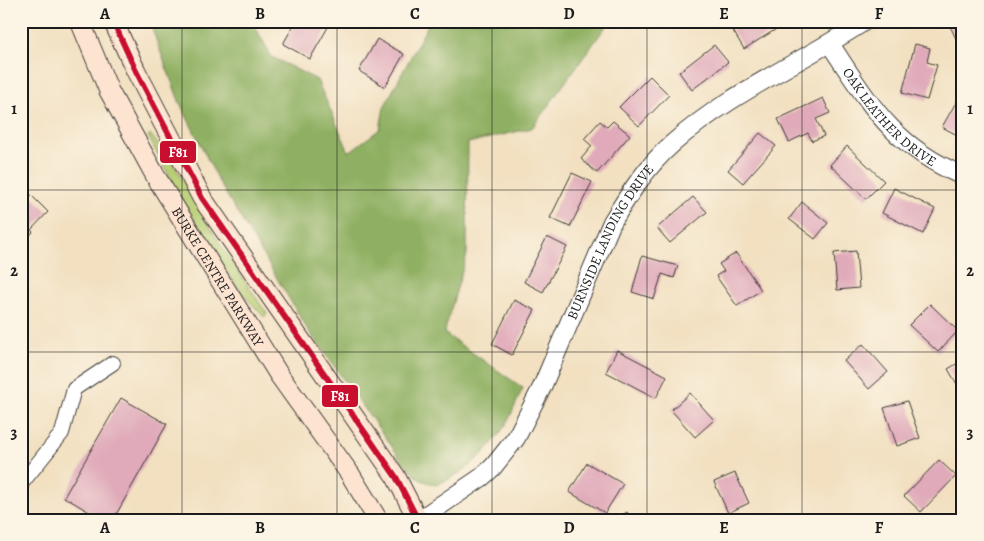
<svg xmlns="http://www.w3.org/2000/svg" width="984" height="541" font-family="Alegreya,serif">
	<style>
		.green { fill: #b4cc70; stroke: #687446 }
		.forest { fill: #8fb062; stroke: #56663f }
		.building { fill: #e0aaba }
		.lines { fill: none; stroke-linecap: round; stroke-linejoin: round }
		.minor-casing { stroke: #3c3935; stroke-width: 16 }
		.tertiary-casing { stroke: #3c3935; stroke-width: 20 }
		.secondary-casing { stroke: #3c3935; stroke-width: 21 }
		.minor { stroke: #fff; stroke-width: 14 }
		.tertiary { stroke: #fff; stroke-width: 18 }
		.secondary { stroke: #fde4d1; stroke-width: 19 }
		.bus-1-casing { stroke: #fcf5e5; stroke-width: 10 }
		.bus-1 { stroke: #c8102e; stroke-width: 6 }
		.grid { fill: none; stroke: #1c1c1c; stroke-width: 1; stroke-opacity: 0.55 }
		.labels { text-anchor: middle; stroke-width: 4; stroke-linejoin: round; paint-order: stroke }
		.street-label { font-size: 14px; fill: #1c1c1c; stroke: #fcf5e5 }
		.line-badge { stroke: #fcf5e5; stroke-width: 2 }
		.badge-label { font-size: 14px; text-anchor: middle; font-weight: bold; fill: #fff }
		.neatline { fill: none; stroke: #1c1c1c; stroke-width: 2 }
		.grid-label { font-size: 16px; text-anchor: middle; font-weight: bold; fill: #1c1c1c }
	</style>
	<rect width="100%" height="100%" fill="#fcf5e5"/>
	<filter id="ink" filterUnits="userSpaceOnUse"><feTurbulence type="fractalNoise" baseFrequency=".02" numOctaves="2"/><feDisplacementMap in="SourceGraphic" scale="10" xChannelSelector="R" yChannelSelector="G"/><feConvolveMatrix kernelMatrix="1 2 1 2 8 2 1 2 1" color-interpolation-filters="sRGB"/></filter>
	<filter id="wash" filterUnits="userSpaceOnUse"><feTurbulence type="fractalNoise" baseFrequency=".0096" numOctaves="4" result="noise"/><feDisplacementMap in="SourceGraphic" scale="20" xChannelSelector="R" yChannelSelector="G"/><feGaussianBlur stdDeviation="1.12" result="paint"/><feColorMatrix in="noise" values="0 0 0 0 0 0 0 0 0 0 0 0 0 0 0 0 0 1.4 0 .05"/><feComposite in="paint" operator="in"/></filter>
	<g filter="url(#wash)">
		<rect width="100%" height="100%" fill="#f2e0c1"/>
		<path class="green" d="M150 134 173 163 222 247 267 314 264 317C255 306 244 297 236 285 202 239 175 187 148 136Z"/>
		<path class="forest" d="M149 21H252L272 57 317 80 349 152 380 129 384 107 430 21H608L607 25 532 128 468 143 467 254 444 333 523 388C517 400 512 415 505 426 488 452 464 475 435 485L419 479 403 462 308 330 219 182 179 101Z"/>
		<g id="blocks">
			<g class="building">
				<path d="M296 21H318L328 27 310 59 283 44Z"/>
				<path d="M745 21H780L783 25 744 49 732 29Z"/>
				<path d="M958 21H963V45L960 47 950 26Z"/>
				<path d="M377 39 404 54 385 87 359 71Z"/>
				<path d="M915 44 930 48 927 62 937 65 927 100 902 93Z"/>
				<path d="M714 45 728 62 692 90 679 72Z"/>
				<path d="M650 76 669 95 639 126 619 107Z"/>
				<path d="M959 97 963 100V138L942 127Z"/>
				<path d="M823 98 830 113 816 119 824 136 812 141 808 133 789 142 778 119Z"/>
				<path d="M600 121 607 127 613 121 630 135 597 173 581 159 592 146 584 139Z"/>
				<path d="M760 133 776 146 743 183 728 170Z"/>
				<path d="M847 146 884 181 866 199 830 165Z"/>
				<path d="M572 173 592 182 570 227 550 218Z"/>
				<path d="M21 185 48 212 31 230 33 232 21 244Z"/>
				<path d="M894 188 935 209 923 234 882 213Z"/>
				<path d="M693 197 707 212 670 243 657 228Z"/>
				<path d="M802 202 828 223 815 239 789 219Z"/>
				<path d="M547 237 567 247 543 292 524 282Z"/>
				<path d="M856 251 859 288 837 290 834 253Z"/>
				<path d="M736 253 761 290 737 306 716 276 724 271 719 264Z"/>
				<path d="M642 256 678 266 674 278 662 274 654 299 632 292Z"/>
				<path d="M514 300 535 310 512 355 492 344Z"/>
				<path d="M930 304 958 331 938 352 909 325Z"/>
				<path d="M863 344 888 372 869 389 844 361Z"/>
				<path d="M617 350 667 376 656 398 606 372Z"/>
				<path d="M963 360V394L948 369Z"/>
				<path d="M690 393 714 420 695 437 671 410Z"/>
				<path d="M121 398 167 424 113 520H103L64 497Z"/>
				<path d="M907 401 920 438 897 446 884 408Z"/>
				<path d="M939 460 956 476 921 512 904 496Z"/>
				<path d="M587 463 623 484 605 513 569 492Z"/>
				<path d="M735 473 749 503 728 513 714 482Z"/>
				<path d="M627 512 632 520H614Z"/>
			</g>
		</g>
	</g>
	<g filter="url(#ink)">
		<use href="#blocks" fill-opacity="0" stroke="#3c3935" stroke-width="1"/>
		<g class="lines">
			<defs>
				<path id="minor" d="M21 484 62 433 74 389 113 363"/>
				<g id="tertiary">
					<path id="s1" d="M830 44C870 104 892 146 963 176"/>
					<path id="s2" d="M419 520 482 477 493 467 516 438 542 387 612 222C629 194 647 166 672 144 729 93 801 63 865 21"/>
				</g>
				<g id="secondary">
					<path id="s3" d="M80 21 109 91 156 177 279 375 350 474 378 520"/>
					<path d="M113 21 136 71 202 198 396 477 418 520"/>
				</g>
			</defs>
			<use href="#minor" class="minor-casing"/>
			<use href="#tertiary" class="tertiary-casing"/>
			<use href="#secondary" class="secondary-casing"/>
			<use href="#minor" class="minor"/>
			<use href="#tertiary" class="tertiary"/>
			<use href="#secondary" class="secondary"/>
			<defs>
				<path id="bus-1" d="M113 21 136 71 202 198 396 477 418 520"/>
			</defs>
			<use href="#bus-1" class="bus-1-casing"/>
			<use href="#bus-1" class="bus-1"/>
		</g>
	</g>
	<path class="grid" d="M182 21V520M337 21V520M492 21V520M647 21V520M802 21V520M21 190H963M21 352H963"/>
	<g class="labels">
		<g class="street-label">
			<text dy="5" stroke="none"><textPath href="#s1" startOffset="95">OAK LEATHER DRIVE</textPath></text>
			<text dy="5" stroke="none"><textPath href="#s2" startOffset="346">BURNSIDE LANDING DRIVE</textPath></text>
			<text dy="5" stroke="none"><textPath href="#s3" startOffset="291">BURKE CENTRE PARKWAY</textPath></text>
		</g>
	</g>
	<g class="line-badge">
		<rect x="159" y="140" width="38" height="24" rx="5" fill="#c8102e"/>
		<rect x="321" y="384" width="38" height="24" rx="5" fill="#c8102e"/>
	</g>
	<g class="badge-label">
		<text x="178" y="157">F81</text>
		<text x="340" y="401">F81</text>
	</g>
	<rect width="984" height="541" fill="none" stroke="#fcf5e5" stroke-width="55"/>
	<rect x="28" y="28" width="928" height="486" class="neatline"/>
	<g class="grid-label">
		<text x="105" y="19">A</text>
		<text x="260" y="19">B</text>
		<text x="415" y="19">C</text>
		<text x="569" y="19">D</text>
		<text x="724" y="19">E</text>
		<text x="879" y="19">F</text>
		<text x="14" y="114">1</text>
		<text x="970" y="114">1</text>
		<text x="14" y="276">2</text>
		<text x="970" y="276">2</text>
		<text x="14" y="438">3</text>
		<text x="970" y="438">3</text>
		<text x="105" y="533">A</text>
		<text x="260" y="533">B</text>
		<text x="415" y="533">C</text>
		<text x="569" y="533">D</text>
		<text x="724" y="533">E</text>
		<text x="879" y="533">F</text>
	</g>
</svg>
